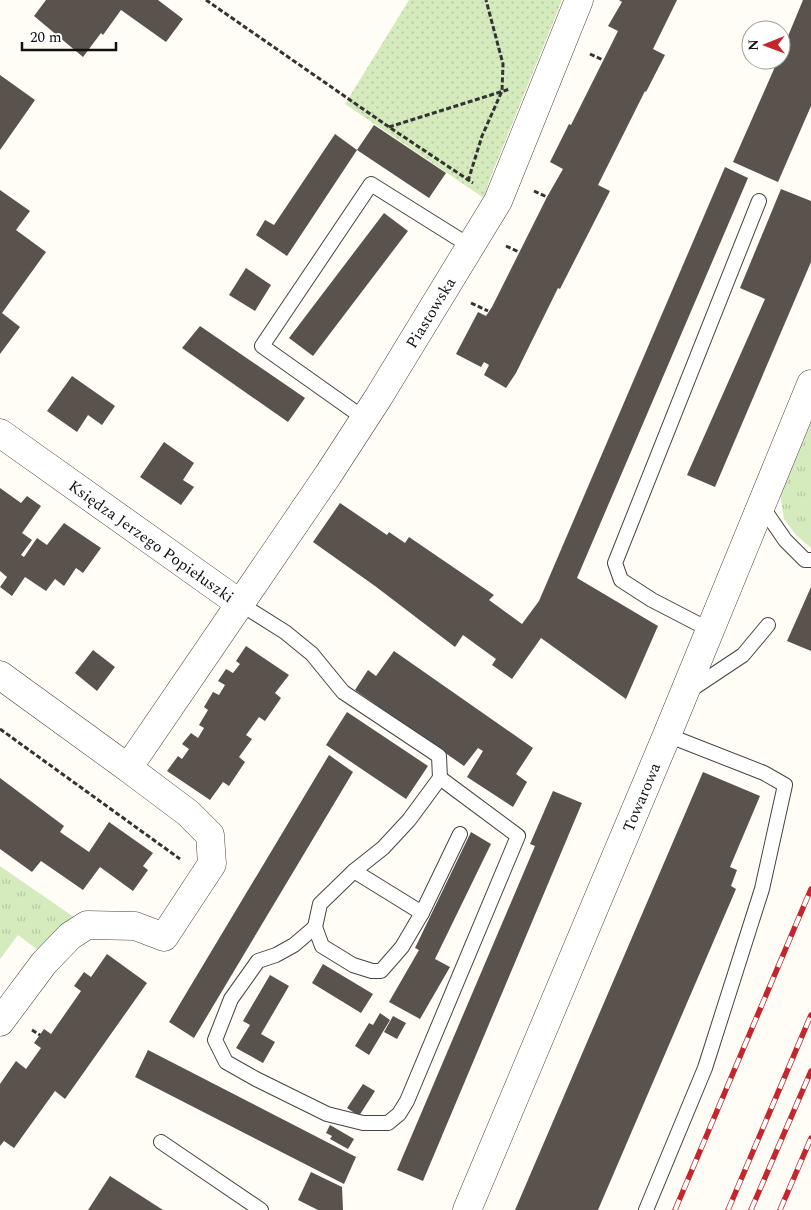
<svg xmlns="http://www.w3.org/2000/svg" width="811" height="1210" font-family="Spectral,serif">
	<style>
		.grass { fill: url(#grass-tufts) }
		.park { fill: url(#park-dots) }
		.building { fill: #5a524d }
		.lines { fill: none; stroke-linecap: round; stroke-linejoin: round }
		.service-casing { stroke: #444; stroke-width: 16 }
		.minor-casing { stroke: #444; stroke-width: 29 }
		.path { stroke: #333; stroke-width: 3; stroke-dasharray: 5 2.5; stroke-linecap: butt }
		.service { stroke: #fff; stroke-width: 14 }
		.minor { stroke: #fff; stroke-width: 28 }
		.rail-casing { stroke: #c4262e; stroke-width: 5.5 }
		.rail { stroke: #fff; stroke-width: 4; stroke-dasharray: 11; stroke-linecap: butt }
		.labels { text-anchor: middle; stroke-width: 5; stroke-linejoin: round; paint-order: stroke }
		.street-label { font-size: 16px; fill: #111; stroke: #fff }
	</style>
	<defs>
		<pattern id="grass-tufts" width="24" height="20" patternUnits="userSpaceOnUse" patternTransform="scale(1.25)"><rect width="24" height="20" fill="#d5ebbd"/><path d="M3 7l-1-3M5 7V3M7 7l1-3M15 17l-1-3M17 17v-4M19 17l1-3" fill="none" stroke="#b6c8a1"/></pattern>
		<pattern id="park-dots" width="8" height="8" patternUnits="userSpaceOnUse" patternTransform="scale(1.25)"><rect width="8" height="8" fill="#d5ebbd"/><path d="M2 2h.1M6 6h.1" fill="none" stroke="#b6c8a1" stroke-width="1.8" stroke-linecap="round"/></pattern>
	</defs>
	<rect width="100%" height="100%" fill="#fffdf5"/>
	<g class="grass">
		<path d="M811 413V548L796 535 784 519 780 492Z"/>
		<path d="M0 866 81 922 38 950 18 935 0 959Z"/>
	</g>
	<path class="park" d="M409 0H562L489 181 484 198 345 104Z"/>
	<g class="building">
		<path d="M46 0H158L183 19 166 42 121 10 103 35 101 33 83 57 34 16Z"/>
		<path d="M619 0H677L653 49 665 55 646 92 645 91 598 185 610 191 560 289 558 288 516 373 506 388 484 375 489 365 484 362 481 367 456 354 478 312 486 316 492 307 547 197 563 169 550 162 569 124 571 125 618 31 608 26 622 2Z"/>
		<path d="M803 0H811V106L778 182 733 162 778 60H781V53Z"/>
		<path d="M0 75 35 100 0 150Z"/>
		<path d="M374 125 446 173 429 198 357 150Z"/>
		<path d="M335 134 357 150 287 256 256 235 265 220 274 225Z"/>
		<path d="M725 167 748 178 577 578 658 626 626 699 541 638 512 679 492 665 496 659 463 635 455 647 375 586 313 542 340 503 387 535 389 532 405 543 409 537 494 595 489 600 522 624 539 601Z"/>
		<path d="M781 189 811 201V262L715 487 687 475 765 299 740 288Z"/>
		<path d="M0 190 30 211 16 230 46 252 2 313 20 327 0 354Z"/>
		<path d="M384 213 408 231 313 356 289 338Z"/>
		<path d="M246 268 271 285 255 311 229 295Z"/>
		<path d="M200 326 305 398 288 422 182 348Z"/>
		<path d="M72 376 115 406 102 425 88 415 77 432 47 411Z"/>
		<path d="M164 442 194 463 183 480 194 487 181 505 140 477Z"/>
		<path d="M0 488 21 503 27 496 41 506 22 533 32 540 21 555 24 557 37 538 47 545 64 523 101 548 83 573 76 568 64 586 55 579 46 591 25 577 12 596 0 587 7 577 0 571Z"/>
		<path d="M811 587V651L787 641Z"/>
		<path d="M246 646 289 675 275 693 281 698 265 721 259 717 246 735 252 739 239 757 245 762 229 786 223 782 210 800 167 771 178 756 182 759 189 749 182 744 191 733 198 738 204 728 199 725 208 710 204 707 213 692 219 695 225 685 218 681 226 669 233 673 240 664 236 661Z"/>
		<path d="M93 650 115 667 97 691 75 673Z"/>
		<path d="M394 651 533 748 516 774 527 782 513 807 467 777 483 751 478 748 464 766 355 690 368 670 376 676Z"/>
		<path d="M347 712 428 766 406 799 326 745Z"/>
		<path d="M329 755 353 772 194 1038 169 1022Z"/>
		<path d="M703 772 760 796 730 867 737 870 731 886 736 889 598 1210H515Z"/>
		<path d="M0 778 64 826 60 832 89 852 109 822 153 853 143 866 148 870 133 891 100 867 83 890 41 861 32 872 0 849Z"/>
		<path d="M553 791 582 803 423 1181 397 1170 535 846 530 844Z"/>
		<path d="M471 832 491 844 435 959 450 967 420 1019 389 1002 419 950 415 948Z"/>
		<path d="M107 954 147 983 65 1099 55 1091 14 1148 4 1141 0 1146V1084L16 1061 26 1069 41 1048 34 1043 44 1029 51 1034 81 991 74 986 84 972 91 977Z"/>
		<path d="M323 964 373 994 361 1013 312 983Z"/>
		<path d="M270 975 289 986 261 1034 275 1042 263 1063 236 1048 250 1025 243 1021Z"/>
		<path d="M380 1013 390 1020 369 1055 355 1046 369 1023 373 1025Z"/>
		<path d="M393 1016 406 1023 397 1039 384 1032Z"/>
		<path d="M148 1050 356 1157 344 1184 135 1077Z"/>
		<path d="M363 1084 375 1091 359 1116 347 1108Z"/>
		<path d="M330 1125 354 1139 348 1149 330 1139 332 1136 326 1133Z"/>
		<path d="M311 1172 342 1187 343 1210H318L298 1200Z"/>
		<path d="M110 1176 163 1210H88Z"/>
	</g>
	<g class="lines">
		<defs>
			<g id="service">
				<path d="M365 419 262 346 371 184 470 246"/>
				<path d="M761 505 785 540 805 560H811"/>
				<path d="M239 603 285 632 312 654 343 692 439 756 440 778 409 820 383 848 354 871 320 904 315 927 322 946 353 965 372 971H381L402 947 422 913 460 834"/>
				<path d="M710 630 652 600 621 580 615 563 759 201"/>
				<path d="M689 691 743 655 768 625"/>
				<path d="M354 871 422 913"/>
				<path d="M315 927 294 945 276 955 258 961 231 999 215 1040 226 1062 256 1079 327 1114 363 1123H388L399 1114 407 1101 518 836 440 778"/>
				<path d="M161 1142 261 1210"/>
				<path d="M646 1210 705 1068 762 889 785 785 764 773 667 735"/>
			</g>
			<g id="minor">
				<path id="s1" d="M0 433 239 603"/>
				<path id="s2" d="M0 675 128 768 328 475 378 398 498 201 579 0"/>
				<path d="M0 1022 44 963 70 936 87 925 135 926 164 937 212 864 210 835 188 813 128 768"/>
				<path id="s3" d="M467 1210 667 735 811 384"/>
			</g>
		</defs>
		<use href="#service" class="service-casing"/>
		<use href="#minor" class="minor-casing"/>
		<g class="path">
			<path d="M206 0 389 127 473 183"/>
			<path d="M590 54 603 60"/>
			<path d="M389 127 510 89"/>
			<path d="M468 181 482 136 502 91 503 64 486 0"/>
			<path d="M534 191 547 197"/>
			<path d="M506 246 519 252"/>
			<path d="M471 303 488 311"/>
			<path d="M0 729 180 859"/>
			<path d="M32 1030 40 1035"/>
		</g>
		<use href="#service" class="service"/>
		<use href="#minor" class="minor"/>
		<defs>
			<g id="rail">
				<path d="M675 1210 811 889"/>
				<path d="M728 1210 811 1015"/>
				<path d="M751 1210 811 1071"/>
				<path d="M780 1210 811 1138"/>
			</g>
		</defs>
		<use href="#rail" class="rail-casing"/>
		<use href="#rail" class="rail"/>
	</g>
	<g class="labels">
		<g class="street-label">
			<text dy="6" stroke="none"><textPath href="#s2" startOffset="705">Piastowska</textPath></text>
			<text dy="6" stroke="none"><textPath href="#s1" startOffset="186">Księdza Jerzego Popiełuszki</textPath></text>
			<text dy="6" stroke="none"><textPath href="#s3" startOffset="448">Towarowa</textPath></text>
		</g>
	</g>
	<g transform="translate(766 45) rotate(269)"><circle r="24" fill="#ffffff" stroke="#a0a0a0"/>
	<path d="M0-4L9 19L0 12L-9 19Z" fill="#c4262e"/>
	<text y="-8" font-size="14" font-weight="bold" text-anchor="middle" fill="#111111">N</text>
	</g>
	<path d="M22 42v8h94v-8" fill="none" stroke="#111111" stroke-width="2.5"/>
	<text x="30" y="42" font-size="15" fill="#111111" stroke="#ffffff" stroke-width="4" paint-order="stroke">20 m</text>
</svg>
